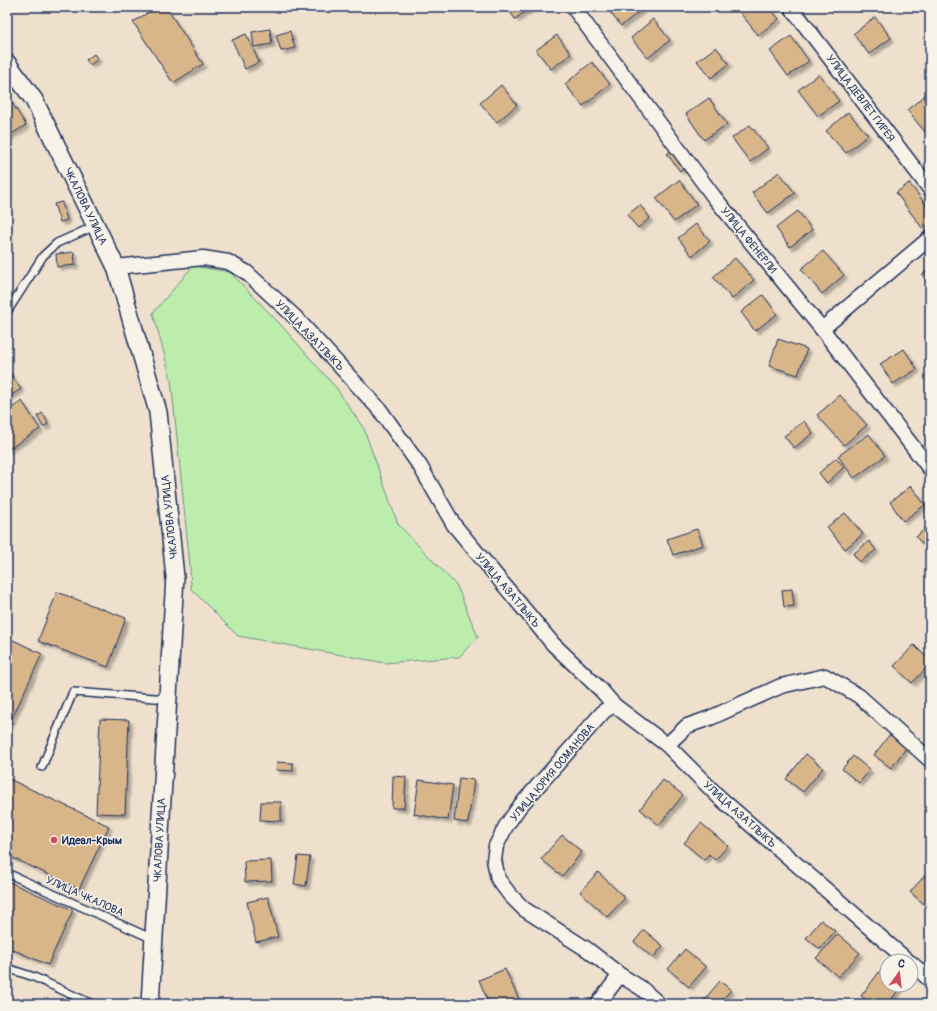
<svg xmlns="http://www.w3.org/2000/svg" width="937" height="1011" font-family="Pangolin,sans-serif">
	<style>
		.green { fill: #bcedad; stroke: #6c8e86 }
		.building { fill: #d9b58a; stroke: #1b2f5e; filter: url(#shadow) }
		.lines { fill: none; stroke-linecap: round; stroke-linejoin: round }
		.service-casing { stroke: #1b2f5e; stroke-width: 10 }
		.minor-casing { stroke: #1b2f5e; stroke-width: 17 }
		.tertiary-casing { stroke: #1b2f5e; stroke-width: 20 }
		.service { stroke: #f7f3e8; stroke-width: 7 }
		.minor { stroke: #f7f3e8; stroke-width: 14 }
		.tertiary { stroke: #f7f3e8; stroke-width: 17 }
		.poi-dot { fill: #d1495b; stroke: #f7f3e8; stroke-width: 1.5 }
		.labels { text-anchor: middle; stroke-width: 3; stroke-linejoin: round; paint-order: stroke }
		.street-label { font-size: 11px; fill: #1b2f5e; stroke: #f7f3e8 }
		.poi-label { font-size: 11px; font-weight: bold; fill: #1b2f5e; stroke: #f7f3e8; text-anchor: start }
	</style>
	<defs>
		<filter id="shadow"><feDropShadow dx="3.5" dy="3.5" stdDeviation="1" flood-color="#0004"/></filter>
	</defs>
	<rect width="100%" height="100%" fill="#eee0cc"/>
	<filter id="ink" filterUnits="userSpaceOnUse"><feTurbulence type="fractalNoise" baseFrequency=".025" numOctaves="2"/><feDisplacementMap in="SourceGraphic" scale="8" xChannelSelector="R" yChannelSelector="G"/><feConvolveMatrix kernelMatrix="1 2 1 2 8 2 1 2 1" color-interpolation-filters="sRGB"/></filter>
	<g filter="url(#ink)">
		<path class="green" d="M193 266 230 272 280 324 337 389 364 429 398 524 457 586 478 637 459 657 385 663 238 636 191 589 190 566 171 379 153 313Z"/>
		<g class="building">
			<path d="M157 7H166L203 64 173 83 133 22Z"/>
			<path d="M507 7H532L515 19Z"/>
			<path d="M606 7H639L641 10 621 26Z"/>
			<path d="M742 7H769L779 19 758 35 738 10Z"/>
			<path d="M875 17 891 38 869 54 853 34Z"/>
			<path d="M653 19 670 40 648 58 631 38Z"/>
			<path d="M270 29 272 44 254 47 252 32Z"/>
			<path d="M290 31 295 48 281 51 276 35Z"/>
			<path d="M246 34 259 62 245 69 232 40Z"/>
			<path d="M557 35 571 54 551 69 536 50Z"/>
			<path d="M791 36 809 61 788 76 770 51Z"/>
			<path d="M716 47 729 64 711 78 697 61Z"/>
			<path d="M94 54 98 59 90 65 86 60Z"/>
			<path d="M592 62 610 84 583 106 565 84Z"/>
			<path d="M819 74 839 101 818 116 798 90Z"/>
			<path d="M501 85 517 105 497 122 480 103Z"/>
			<path d="M928 93 930 96V130L926 133 907 110Z"/>
			<path d="M7 95 26 125 7 137Z"/>
			<path d="M709 98 727 124 704 140 686 114Z"/>
			<path d="M848 112 868 135 846 153 826 131Z"/>
			<path d="M750 125 768 148 750 162 732 138Z"/>
			<path d="M673 149 686 166 680 171 667 154Z"/>
			<path d="M779 172 795 193 768 213 752 193Z"/>
			<path d="M679 180 697 204 674 222 656 198Z"/>
			<path d="M909 183 930 210V223L923 229 896 193Z"/>
			<path d="M62 202 67 220 60 222 54 204Z"/>
			<path d="M640 205 650 218 638 228 627 215Z"/>
			<path d="M798 211 812 230 790 247 776 228Z"/>
			<path d="M696 224 710 241 692 256 678 238Z"/>
			<path d="M823 251 844 275 822 294 801 269Z"/>
			<path d="M74 252 75 265 57 267 56 254Z"/>
			<path d="M735 258 754 280 732 299 713 277Z"/>
			<path d="M930 268V285L922 275Z"/>
			<path d="M763 295 777 314 755 331 741 312Z"/>
			<path d="M778 339 807 349 798 375 769 366Z"/>
			<path d="M904 349 917 369 893 384 880 364Z"/>
			<path d="M7 369 21 389 7 398Z"/>
			<path d="M840 395 867 425 844 445 817 415Z"/>
			<path d="M22 401 40 429 7 450V411Z"/>
			<path d="M43 413 48 424 43 427 37 416Z"/>
			<path d="M804 421 813 433 794 448 784 436Z"/>
			<path d="M869 434 885 456 854 478 838 456Z"/>
			<path d="M836 458 844 467 827 483 819 473Z"/>
			<path d="M911 486 925 505 903 521 890 502Z"/>
			<path d="M845 513 863 534 845 549 827 527Z"/>
			<path d="M930 524V552L916 537Z"/>
			<path d="M697 529 703 545 673 555 667 539Z"/>
			<path d="M869 541 876 550 860 562 853 554Z"/>
			<path d="M792 589 794 606 784 607 782 590Z"/>
			<path d="M57 592 126 618 108 667 38 641Z"/>
			<path d="M7 637 42 654 7 729Z"/>
			<path d="M914 645 930 661V664L912 683 894 666Z"/>
			<path d="M100 719 129 720 125 814 96 813Z"/>
			<path d="M890 734 907 747 891 768 874 755Z"/>
			<path d="M806 754 823 768 803 792 786 779Z"/>
			<path d="M853 756 870 770 859 783 842 769Z"/>
			<path d="M277 762 293 763V771L276 770Z"/>
			<path d="M393 776 406 777 404 808H392Z"/>
			<path d="M7 778 109 826 79 889 7 855Z"/>
			<path d="M459 778 474 780 468 823 454 821Z"/>
			<path d="M419 780 453 785 448 820 414 814Z"/>
			<path d="M663 780 683 795 659 825 640 809Z"/>
			<path d="M261 802H281V821L260 820Z"/>
			<path d="M701 823 728 846 715 860 709 854 704 860 684 843Z"/>
			<path d="M562 835 582 852 562 876 541 859Z"/>
			<path d="M298 856 310 857 306 886 294 884Z"/>
			<path d="M271 860 272 881 245 882 244 861Z"/>
			<path d="M598 872 625 898 607 917 580 892Z"/>
			<path d="M928 872 930 873V909L910 892Z"/>
			<path d="M7 881 73 910 48 965 7 947Z"/>
			<path d="M268 897 278 937 256 942 247 902Z"/>
			<path d="M821 920 835 931 820 949 806 938Z"/>
			<path d="M644 930 663 946 653 958 634 942Z"/>
			<path d="M838 934 860 953 838 977 816 958Z"/>
			<path d="M685 949 706 967 689 987 668 969Z"/>
			<path d="M883 967 887 970V985H902L888 1004H872L861 996Z"/>
			<path d="M505 969 521 1004H489L479 980Z"/>
			<path d="M720 981 731 990 718 1004H709L704 1000Z"/>
		</g>
		<g class="lines">
			<defs>
				<g id="service">
					<path d="M7 312 43 256 57 243 95 226"/>
					<path d="M42 767 73 692 168 699"/>
					<path d="M7 873 153 939"/>
					<path d="M7 968 34 977 92 1004"/>
				</g>
				<g id="minor">
					<path d="M573 7 714 197 822 329 930 469"/>
					<path d="M791 7 930 189"/>
					<path d="M116 267 203 258 228 262 246 272 296 318 380 410 420 466 454 525 553 644 601 690 614 705 667 745 720 798 908 961"/>
					<path d="M822 329 930 238"/>
					<path d="M614 705 604 711 520 806 506 826 496 846 494 860 498 879 510 895 524 909 588 950 620 975"/>
					<path d="M667 745 687 726 710 718 781 686 825 676 859 696 930 760"/>
					<path d="M911 963 930 980"/>
					<path d="M598 1004 620 975 641 988 659 1004"/>
				</g>
				<path id="tertiary" d="M7 63 34 100 116 267 158 412 175 577 150 1004"/>
			</defs>
			<use href="#service" class="service-casing"/>
			<use href="#minor" class="minor-casing"/>
			<use href="#tertiary" class="tertiary-casing"/>
			<use href="#service" class="service"/>
			<use href="#minor" class="minor"/>
			<use href="#tertiary" class="tertiary"/>
		</g>
	</g>
	<circle class="poi-dot" cx="54" cy="840" r="4"/>
	<g class="labels">
		<g class="street-label">
			<text transform="translate(861 98) rotate(53)" y="4">УЛИЦА ДЕВЛЕТ ГИРЕЯ</text>
			<text transform="translate(86 206) rotate(64)" y="4">ЧКАЛОВА УЛИЦА</text>
			<text transform="translate(749 240) rotate(51)" y="4">УЛИЦА ФЕНЕРЛИ</text>
			<text transform="translate(310 335) rotate(46)" y="4">УЛИЦА АЗАТЛЫКЪ</text>
			<text transform="translate(169 517) rotate(-96)" y="4">ЧКАЛОВА УЛИЦА</text>
			<text transform="translate(508 590) rotate(50)" y="4">УЛИЦА АЗАТЛЫКЪ</text>
			<text transform="translate(552 772) rotate(-50)" y="4">УЛИЦА ЮРИЯ ОСМАНОВА</text>
			<text transform="translate(740 814) rotate(42)" y="4">УЛИЦА АЗАТЛЫКЪ</text>
			<text transform="translate(159 840) rotate(-87)" y="4">ЧКАЛОВА УЛИЦА</text>
			<text transform="translate(85 896) rotate(24)" y="4">УЛИЦА ЧКАЛОВА</text>
		</g>
		<g class="poi-label">
			<text x="62" y="844">Идеал-Крым</text>
		</g>
	</g>
	<rect width="937" height="1011" fill="none" stroke="#f7f3e8" stroke-width="24"/>
	<rect x="12" y="12" width="913" height="987" fill="none" stroke="#1b2f5e" stroke-width="1.5" filter="url(#ink)"/>
	<g transform="translate(899 973) rotate(15)"><circle r="19" fill="#f7f3e8" stroke="#9fa5b1"/>
	<path d="M0-3L7 15L0 10L-7 15Z" fill="#d1495b"/>
	<text y="-6" font-size="11" font-weight="bold" text-anchor="middle" fill="#1b2f5e">С</text>
	</g>
</svg>
